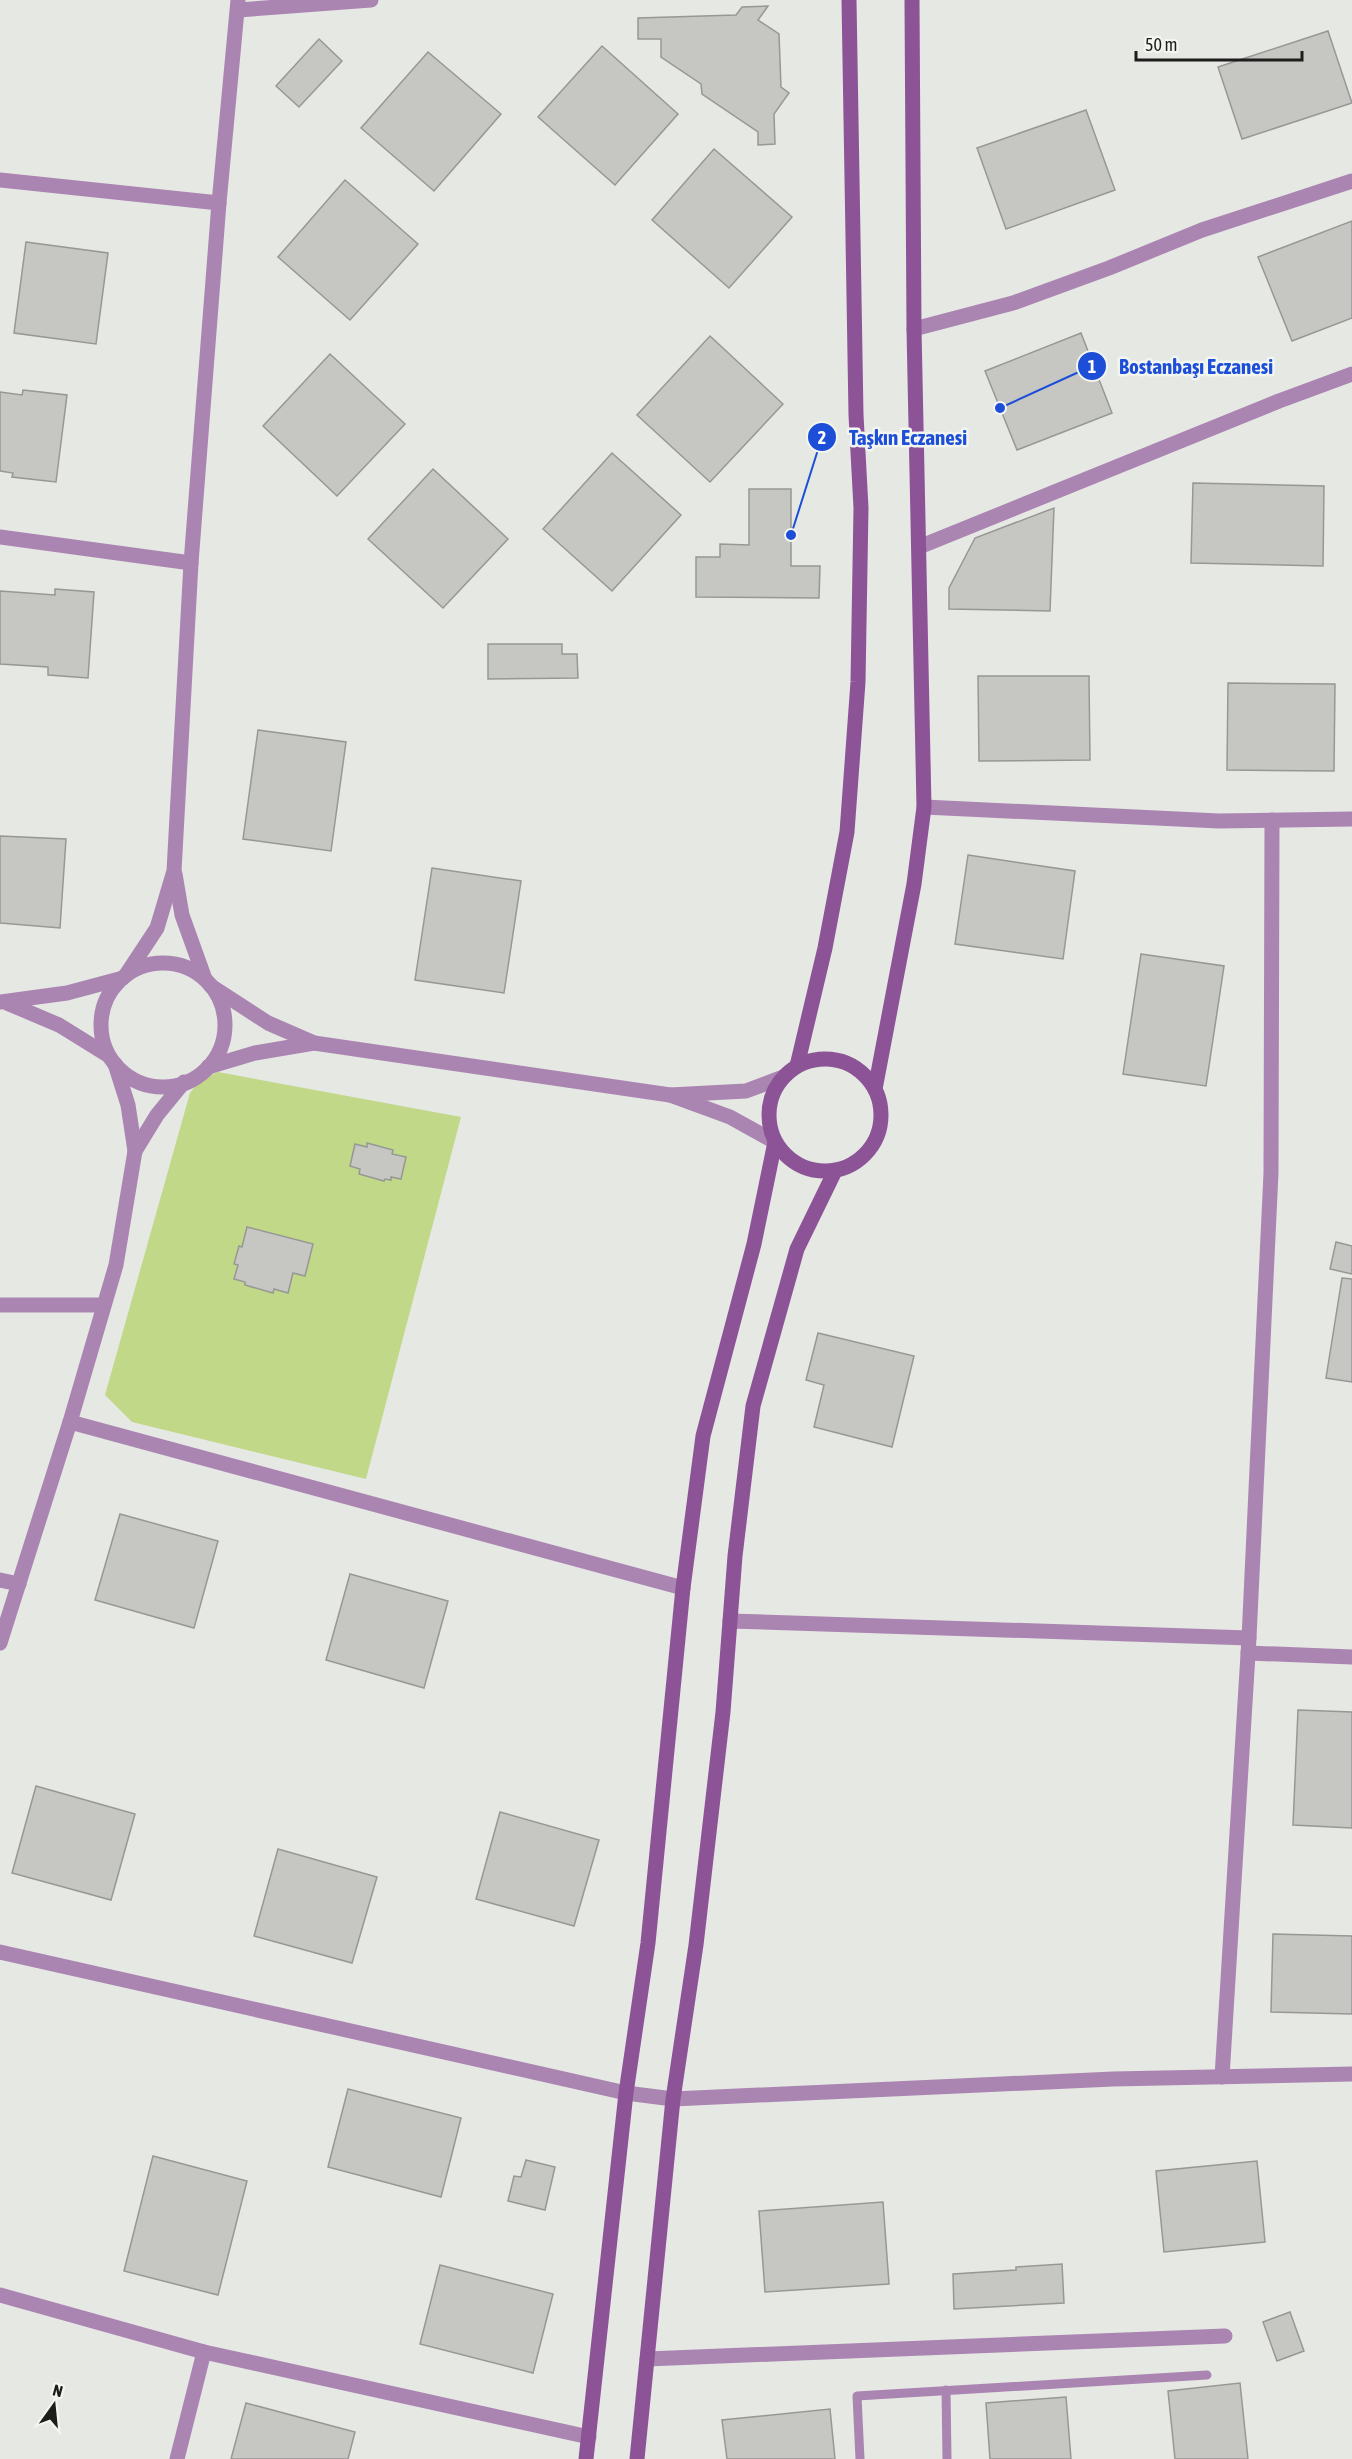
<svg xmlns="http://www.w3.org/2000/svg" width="1352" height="2459" font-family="'Asap Condensed',sans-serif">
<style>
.green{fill:#c0d887}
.building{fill:#c6c7c3;stroke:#979895;stroke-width:1.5}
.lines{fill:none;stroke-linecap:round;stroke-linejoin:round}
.service{stroke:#ab85b2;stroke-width:9}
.minor{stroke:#ab85b2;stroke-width:15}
.secondary{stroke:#8c5497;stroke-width:15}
.leader{fill:none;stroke:#1d4ed8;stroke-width:2}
.callout-dot{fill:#1d4ed8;stroke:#f3f5f1;stroke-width:2}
.mark-label{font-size:18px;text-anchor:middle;font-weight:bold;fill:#fff}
.callout-label{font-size:21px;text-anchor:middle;font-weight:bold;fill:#1d4ed8;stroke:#f3f5f1;stroke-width:5;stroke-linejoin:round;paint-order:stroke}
</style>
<rect width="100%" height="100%" fill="#e6e8e4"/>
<path class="green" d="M218,1072l243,45 -95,362 -234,-57 -27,-27 85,-302 9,-12z"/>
<g class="building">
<path d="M768,6l-10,14 21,14 2,53 8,6 -15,21 1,30 -17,1v-13l-56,-38 -1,-10 -40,-27v-18h-23v-21l98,-3 6,-8z"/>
<path d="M1328,31l24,72 -110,36 -24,-72z"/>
<path d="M319,39l23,22 -43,46 -23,-21z"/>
<path d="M602,46l76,68 -63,71 -77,-68z"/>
<path d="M428,52l73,62 -67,77 -73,-63z"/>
<path d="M1086,110l29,80 -109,39 -29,-81z"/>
<path d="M714,149l78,68 -63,71 -77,-68z"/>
<path d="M345,180l73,64 -68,76 -72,-63z"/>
<path d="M1352,221v97l-60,23 -34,-84z"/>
<path d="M26,242l82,11 -12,91 -82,-11z"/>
<path d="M1081,333l31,80 -95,37 -32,-79z"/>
<path d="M710,336l73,68 -73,78 -73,-67z"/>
<path d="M330,354l75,70 -68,72 -74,-70z"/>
<path d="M23,390l44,5 -11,87 -44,-5 1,-4 -13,-2v-79l22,3z"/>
<path d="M612,453l69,62 -69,76 -69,-62z"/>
<path d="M433,469l75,70 -65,69 -75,-69z"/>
<path d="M1193,483l131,3 -1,80 -132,-3z"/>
<path d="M749,489h42v77h29l-1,32 -123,-1v-40h24v-13l29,1z"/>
<path d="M1054,508l-4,103 -101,-2v-21l26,-50z"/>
<path d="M55,589l39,3 -6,86 -40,-3v-8l-48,-3v-73l55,4z"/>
<path d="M488,644h74v10h15l1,24 -90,1z"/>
<path d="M978,676h111l1,84 -111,1z"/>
<path d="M1228,683l107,1 -1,87 -107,-1z"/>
<path d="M258,730l88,12 -15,109 -88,-12z"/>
<path d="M0,836l66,3 -6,89 -60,-5z"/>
<path d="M968,855l107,16 -12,88 -108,-15z"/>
<path d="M432,868l89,13 -17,112 -89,-13z"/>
<path d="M1141,954l83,12 -18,120 -83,-12z"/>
<path d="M367,1143l26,7 -1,4 14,3 -5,22 -10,-2v3l-6,-1 -1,2 -25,-7 1,-5 -10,-3 5,-22 12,3z"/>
<path d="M247,1227l66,17 -8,32 -12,-3 -5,20 -14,-4 -1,4 -28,-8v-3l-11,-3 4,-14 -4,-1 5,-18 3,1z"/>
<path d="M1336,1242l16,4v28l-22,-5z"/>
<path d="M1342,1278l10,1v103l-26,-4z"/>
<path d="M818,1333l96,23 -22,91 -78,-20 10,-42 -18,-5z"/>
<path d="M120,1514l98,27 -24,87 -99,-28z"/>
<path d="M350,1574l98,27 -24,87 -98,-28z"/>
<path d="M1298,1710l54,2v116l-59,-3z"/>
<path d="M36,1786l99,28 -24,86 -99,-27z"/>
<path d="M500,1812l99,28 -25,86 -98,-27z"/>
<path d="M278,1849l99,28 -25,86 -98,-27z"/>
<path d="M1273,1934l79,2v78l-81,-2z"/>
<path d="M348,2089l113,29 -20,79 -113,-30z"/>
<path d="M153,2156l94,25 -29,114 -94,-24z"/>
<path d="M526,2160l29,7 -10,43 -37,-9 6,-25 7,1z"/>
<path d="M1257,2161l8,81 -101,10 -8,-81z"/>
<path d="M883,2202l6,82 -124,8 -6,-81z"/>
<path d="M1062,2264l2,39 -110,6 -1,-35 63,-4v-3z"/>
<path d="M440,2265l113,29 -20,79 -113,-29z"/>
<path d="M1290,2312l14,39 -27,10 -14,-39z"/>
<path d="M1240,2383l8,76h-73l-7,-68z"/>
<path d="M1066,2397l5,62h-81l-4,-56z"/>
<path d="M246,2403l109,29 -7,27h-117z"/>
<path d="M830,2409l5,50h-108l-5,-39z"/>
</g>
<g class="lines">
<g class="service">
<path d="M946,2390l1,69"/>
<path d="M860,2459l-3,-63 350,-21"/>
</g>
<g class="minor">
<path d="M238,10l133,-10"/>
<path d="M0,180l219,23"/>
<path d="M914,329l99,-26 96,-35 93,-38 150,-49"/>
<path d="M0,537l191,26"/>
<path d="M919,547l360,-146 73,-27"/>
<path d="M924,807l295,14 133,-2"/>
<path d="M175,874l7,41 23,64"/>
<circle cx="163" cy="1025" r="62"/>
<path d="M126,975l31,-47 17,-57 17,-308 28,-360 19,-203"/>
<path d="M211,986l57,37 46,20 356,52"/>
<path d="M0,1002l67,-9 56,-15"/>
<path d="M7,1003l52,22 50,31"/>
<path d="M208,1067l47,-14 59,-10"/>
<path d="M775,1142l-45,-25 -60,-22 76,-4 37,-14"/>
<path d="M135,1151l22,-36 27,-33"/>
<path d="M0,1305h104"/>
<path d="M70,1422l613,166"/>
<path d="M0,1580l19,4"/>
<path d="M730,1621l519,17 22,-465 1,-353"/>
<path d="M0,1643l70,-221 46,-157 19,-114 -7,-46 -13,-41"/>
<path d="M1248,1653l104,4"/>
<path d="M0,1952l626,141 47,6 440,-20 239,-5"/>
<path d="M1222,2077l27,-439"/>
<path d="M0,2295l204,57 385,85"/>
<path d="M647,2359l578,-23"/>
<path d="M177,2459l27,-107"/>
</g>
<g class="secondary">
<circle cx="825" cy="1115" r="56"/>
<path d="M797,1066l28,-118 22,-116 11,-150 3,-174 -5,-93 -7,-415"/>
<path d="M875,1089l39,-205 10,-77 -10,-478 -2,-329"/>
<path d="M586,2459l40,-366 22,-150 35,-355 20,-152 51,-192 21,-102"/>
<path d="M637,2459l36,-360 23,-154 27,-233 12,-156 18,-150 44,-157 38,-78"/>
</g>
</g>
<path class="leader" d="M1000 408L1092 366M791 535L822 437"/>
<g class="callout-dot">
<circle cx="1000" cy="408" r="6"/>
<circle cx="791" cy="535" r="6"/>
<circle cx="1092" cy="366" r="15"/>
<circle cx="822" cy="437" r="15"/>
</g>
<g class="mark-label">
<text x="1092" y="373">1</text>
<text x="822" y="444">2</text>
</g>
<g class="callout-label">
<text x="1196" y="374">Bostanbaşı Eczanesi</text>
<text x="908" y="445">Taşkın Eczanesi</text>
</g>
<g transform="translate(54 2405) rotate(15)" stroke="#f3f5f1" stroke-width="4.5" paint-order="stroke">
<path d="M0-4.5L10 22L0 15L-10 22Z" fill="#1d1d1c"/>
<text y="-9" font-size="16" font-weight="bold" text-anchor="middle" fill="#1d1d1c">N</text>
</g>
<path d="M1136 51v9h166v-9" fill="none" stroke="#1d1d1c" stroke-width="3"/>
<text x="1145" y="51" font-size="18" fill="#1d1d1c" stroke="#f3f5f1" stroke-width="4.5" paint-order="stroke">50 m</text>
</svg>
